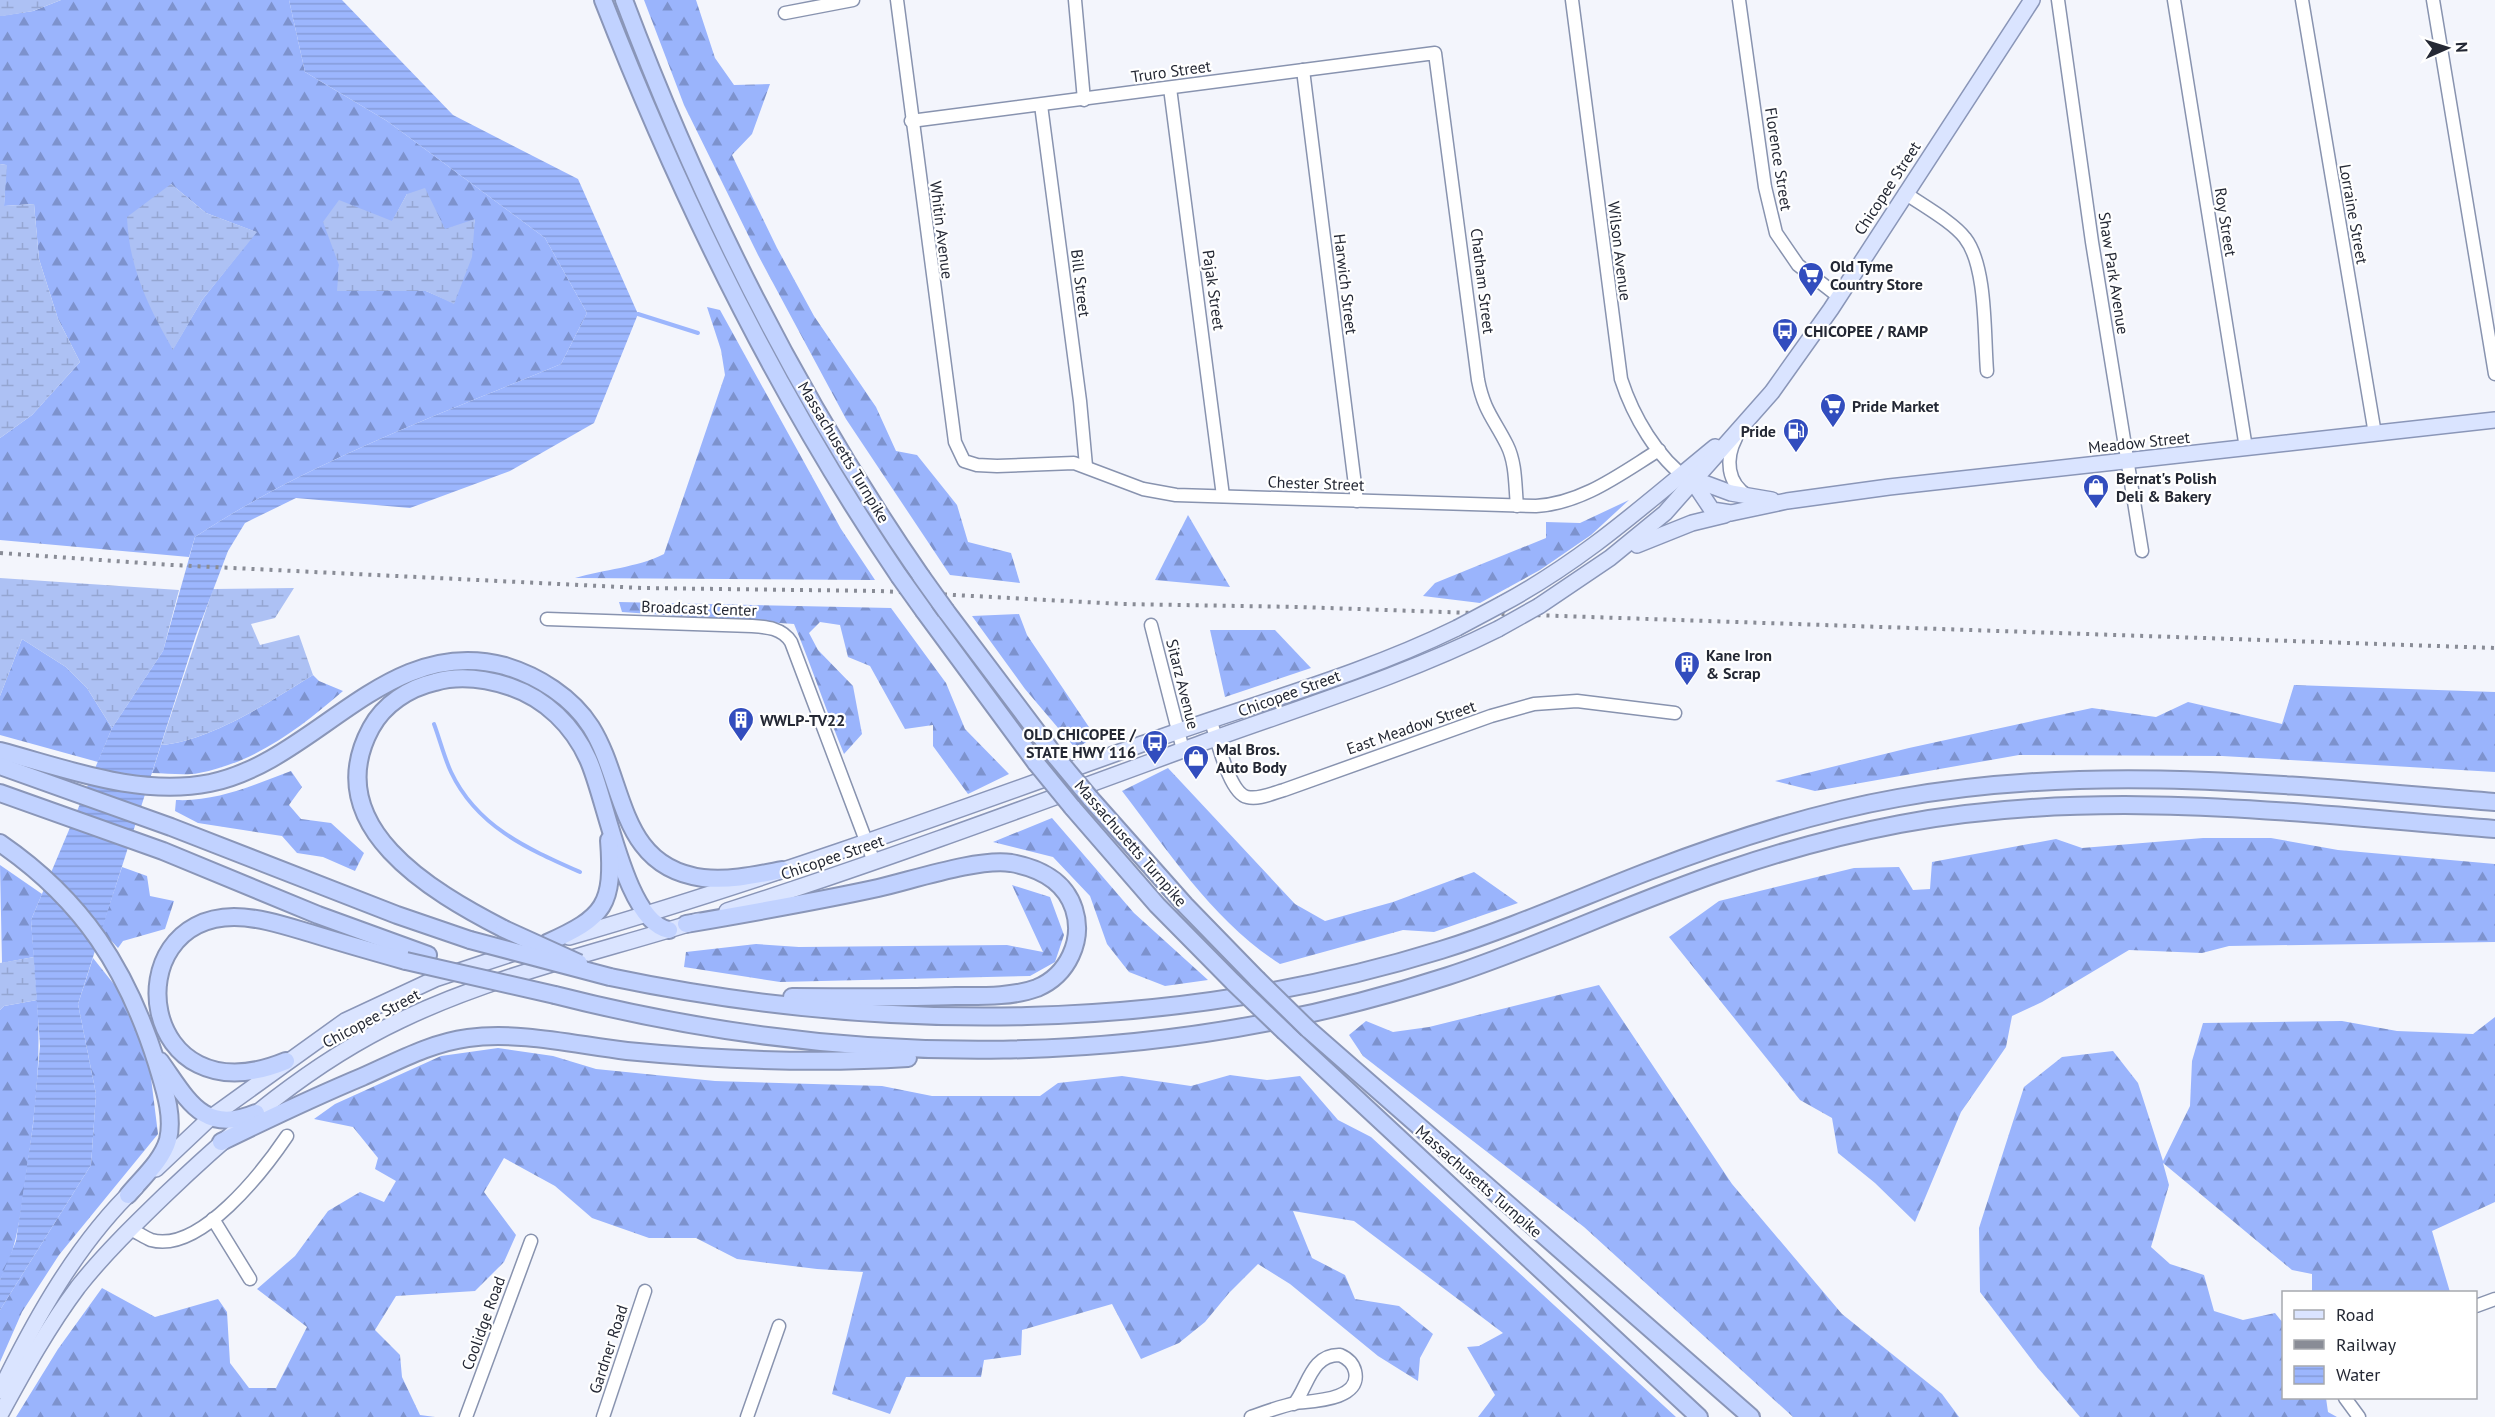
<svg xmlns="http://www.w3.org/2000/svg" width="2495" height="1417" font-family="'PT Sans',sans-serif">
<style>
.forest{fill:url(#forest-firs);fill-rule:evenodd}
.wetland{fill:url(#wetland-marsh)}
.water{fill:url(#water-rules)}
.lines{fill:none;stroke-linecap:round;stroke-linejoin:round}
.stream{stroke:#9cb6fd;stroke-width:4}
.minor-casing{stroke:#8893af;stroke-width:15}
.major-casing{stroke:#8a96b8;stroke-width:18}
.highway-casing{stroke:#8a96b8;stroke-width:20}
.minor{stroke:#fff;stroke-width:12}
.major{stroke:#dae4ff;stroke-width:15}
.highway{stroke:#c1d2ff;stroke-width:16}
.rail{stroke:#898c96;stroke-width:4;stroke-dasharray:3 6;stroke-linecap:butt}
.major-bridge-casing{stroke:#8a96b8;stroke-width:18;stroke-linecap:butt}
.highway-bridge-casing{stroke:#8a96b8;stroke-width:20;stroke-linecap:butt}
.major-bridge{stroke:#dae4ff;stroke-width:15}
.highway-bridge{stroke:#c1d2ff;stroke-width:16}
.labels{text-anchor:middle;stroke-width:4.5;stroke-linejoin:round;paint-order:stroke}
.street-label{font-size:16px;fill:#242834;stroke:#fff}
.poi-label{font-size:16px;font-weight:bold;fill:#242834;stroke:#fff;text-anchor:start}
</style>
<defs>
<pattern id="forest-firs" width="22" height="20" patternUnits="userSpaceOnUse" patternTransform="scale(1.5)"><rect width="22" height="20" fill="#9ab4fc"/><path d="M5 1l3.5 6h-7zM16 11l3.5 6h-7z" fill="#7d92cd"/></pattern>
<pattern id="wetland-marsh" width="20" height="14" patternUnits="userSpaceOnUse" patternTransform="scale(1.5)"><rect width="20" height="14" fill="#adc1f4"/><path d="M1 5h8M5 5V1M11 12h8M15 12V8" fill="none" stroke="#95a6d2"/></pattern>
<pattern id="water-rules" width="6" height="5" patternUnits="userSpaceOnUse" patternTransform="scale(1.5)"><rect width="6" height="5" fill="#9cb6fd"/><path d="M0 2.5h6" fill="none" stroke="#869cd9"/></pattern>
</defs>
<rect width="100%" height="100%" fill="#f3f5fc"/>
<g class="forest">
<path d="M61,0h228l16,72 82,49 158,117 42,75 -26,51c-125,52 -253,98 -366,173l-6,20 -189,-17v-102l32,-23 48,-53 -22,-43 -19,-60 -5,-55 -30,2 2,-41 -6,-1v-148l33,-5zM171,184l35,29 50,19 -54,68 -29,49zM407,194l38,36 30,-10 -21,83 -28,-12h-88l1,-26 53,-43z"/>
<path d="M644,0h52l19,58 19,27 36,-1 -18,50 -20,21 45,93 37,68 62,91 20,44 21,4 40,50 11,37 43,11 9,30 -70,-8 -104,-156 -88,-164 -74,-150z"/>
<path d="M707,307l13,3 121,219 34,51 -300,-2c30,-9 61,-10 89,-24l61,-179 -4,-25z"/>
<path d="M1629,500l-38,35 -51,35 -60,33 -57,-7 12,-13 111,-45v-16l34,1z"/>
<path d="M1188,515l42,72 -75,-7z"/>
<path d="M619,602l272,6 55,75 19,46 44,45 -41,20 -35,-48v-21l-28,4 -35,-63 -22,-9 -8,-32 -20,-3 -11,11 9,17 35,36 9,48 -18,20c-18,-43 -32,-87 -50,-130l-172,-12z"/>
<path d="M1019,614l8,21 68,101 -19,13 -51,-60 -53,-73z"/>
<path d="M1210,630h65l36,38 -86,29z"/>
<path d="M22,639l44,28 21,21 25,40 -14,34 -98,-27v-39z"/>
<path d="M313,675l6,6 24,10c-43,37 -87,71 -144,82 -15,3 -32,0 -47,0l9,-28c49,-4 110,-44 152,-70z"/>
<path d="M2294,685l201,7v80l-273,-16 -203,-1 -204,36 -40,-10 134,-33 183,-40 64,9 32,-15 94,22z"/>
<path d="M1168,768l127,136 30,17 68,-19 81,-30 44,31 -84,29 -31,-2 -123,34c-66,-42 -111,-112 -158,-173z"/>
<path d="M291,771l11,16 -13,18 12,14 30,4 33,30 -9,18 -32,-14 -26,-4 -15,-17 -84,-13 -23,-12 1,-11c40,2 78,-15 115,-29z"/>
<path d="M1052,818l82,95 74,67 -43,6 -36,-14 -22,-28 -17,-48 -37,-39 -60,-15z"/>
<path d="M2203,838h68l67,12 157,14v78l-266,4 -27,7 -73,-3 -87,52 -30,14 -6,31 -45,65 -46,110 -40,-39 -37,-30 -6,-35 -32,-18 -131,-163 50,-36 135,-33 45,-1 14,23 17,-1 2,-27 124,-23 26,9z"/>
<path d="M0,865l42,29 -11,26 3,37 -32,6z"/>
<path d="M122,867l25,9 3,20 24,5 -9,28 -42,12 -5,7 -17,-18z"/>
<path d="M1012,885l38,12 14,38 -9,27 -25,14 -250,6 -96,-15 2,-15 70,-8 43,3 208,-2 36,7z"/>
<path d="M93,958l28,35 28,69 9,72 -99,121 -37,57 -22,50v-52l91,-145 5,-71 -18,-90z"/>
<path d="M1599,985l133,199 110,130 100,80 17,23h-166l-209,-190 -221,-171 -14,-21 17,-14 27,11 36,-5z"/>
<path d="M37,1000c5,63 -3,121 -12,183 -5,33 -8,67 -25,97v-270l4,-4z"/>
<path d="M2495,1017v185l-63,29 18,61h-138v-18l-20,-4 -129,-107 6,22 -18,62 19,17 34,11 10,36 29,9 32,-7 8,10 1,75h42l2,14 9,5h-257l-42,-49 -58,-76 -1,-64 45,-141 38,-30 51,-6 25,32 25,78 27,-55 2,-45 11,-38 139,-2 55,10 76,3z"/>
<path d="M498,1048l55,8 43,13 119,12 167,5 50,10h108l18,-13 64,-7 69,10 39,-11 37,5 33,-4 38,44 33,17 305,280h-198l17,-22 -28,-48 12,-1 24,-13 -149,-112 -61,-10 19,47 33,17 10,24 44,7 34,28 -13,24 -2,23 -40,-25 -88,-72 -32,-20 -29,29 -24,29 -26,21 -38,16 -29,-55 -90,26 -1,25 -37,5 -3,17h-75l-16,37 -58,-20 31,-122 -46,-3 -80,-10 -41,-21h-47l-57,-20 -37,-32 -51,-28 -20,34 32,43 -12,27 -29,29 -79,5 -21,34 25,25 2,22 18,38 15,2h-419l42,-68 44,-61 53,29 63,-18 9,13 3,51 19,25h27l31,-61 -50,-38 38,-33 33,-45 32,-19 24,10 12,-21 -21,-12 3,-11 -25,-31 -39,-8 21,-15 106,-48z"/>
</g>
<g class="wetland">
<path d="M0,0h61l-28,11 -30,5h-3z"/>
<path d="M0,164l7,1 -3,41 30,-2 5,55 19,60 22,43 -48,53 -32,23z"/>
<path d="M171,184l35,29 51,19 -55,68 -29,50c-25,-44 -44,-82 -46,-133z"/>
<path d="M425,188l20,41 30,-10 -3,38 -18,47 -28,-13h-89l2,-26 -16,-43 16,-22 53,21 15,-27z"/>
<path d="M0,578l179,12 -16,61 -51,77 -25,-40 -21,-21 -44,-28 -22,57z"/>
<path d="M294,588l-19,30 -24,6 9,21 39,-10 14,40c-42,26 -103,66 -152,70l52,-156z"/>
<path d="M34,957l3,43 -33,6 -4,4v-47z"/>
</g>
<path class="water" d="M289,0h53l111,115 125,64 60,135 -44,109 -84,48 -100,37 -114,-10 -51,25 -17,28 -32,84 -118,369 18,90 -5,71 -91,145v-30l16,-39 17,-116 7,-79 -9,-126 81,-192 51,-77 32,-114c113,-75 241,-121 366,-173l26,-51 -42,-75 -158,-117 -82,-49z"/>
<g class="lines">
<g class="stream">
<path d="M638,314l60,19"/>
<path d="M434,724c6,16 10,33 17,48 26,55 77,77 129,100"/>
</g>
<defs>
<g id="minor">
<path d="M897,0l58,442 9,19 13,4 20,1 77,-3 69,26 33,6 360,11c47,-3 84,-32 123,-56"/>
<path d="M1075,0l9,100"/>
<path d="M1572,0l49,379c12,37 36,79 68,101"/>
<path d="M1739,0l26,187 11,46 22,32 40,31"/>
<path d="M2058,0l34,242 50,309"/>
<path d="M2174,0l72,448"/>
<path d="M2302,0l73,434"/>
<path d="M2433,0l62,374"/>
<path d="M785,13l68,-13"/>
<path d="M1303,70l54,431"/>
<path d="M1170,88l53,408"/>
<path d="M1041,105l39,296 6,65"/>
<path d="M911,121l524,-68 43,327c6,31 16,39 29,65 9,18 8,40 10,61"/>
<path d="M1905,193c17,12 48,29 60,45 22,28 19,97 22,133"/>
<path d="M1736,438c-11,21 -9,45 12,58"/>
<path d="M547,619l205,7c15,1 30,2 39,16l83,220"/>
<path d="M1151,625l32,125"/>
<path d="M1211,722c6,16 18,71 36,75 12,3 26,-4 37,-7l207,-74 43,-12 43,-3 98,12"/>
<path d="M213,1219l37,60"/>
<path d="M130,1229c7,3 14,8 21,11 49,14 113,-70 136,-104"/>
<path d="M2476,1306l19,-7"/>
<path d="M2345,1398l14,19"/>
<path d="M466,1417l65,-176"/>
<path d="M603,1417l42,-126"/>
<path d="M747,1417l32,-91"/>
<path d="M1251,1417c14,-5 30,-11 45,-14 17,-2 66,-3 59,-32 -2,-8 -8,-13 -15,-16 -29,-1 -32,32 -46,49"/>
</g>
<g id="major">
<path d="M1694,483l18,27 19,3 56,-12 102,-14 606,-67"/>
<path d="M1694,483h10l27,10 41,7"/>
<path d="M1637,545l55,-22 33,-8"/>
<path d="M1502,604c82,-44 142,-99 213,-157"/>
<path d="M1539,606l71,-48 55,-45 107,-121 59,-83 201,-309"/>
<path d="M727,911c159,-51 317,-110 475,-168 99,-36 202,-67 296,-114"/>
<path d="M569,937c198,-57 392,-128 587,-198 100,-36 205,-64 301,-111"/>
<path d="M156,1169l54,-51 135,-97 90,-42 85,-28"/>
<path d="M0,1391c35,-72 78,-149 136,-204"/>
<path d="M0,1415c24,-44 48,-88 78,-128 26,-33 57,-63 87,-92 71,-68 147,-133 236,-175 94,-45 198,-68 297,-99"/>
</g>
<g id="highway">
<path d="M603,0c79,202 174,396 296,576"/>
<path d="M624,0c76,202 174,398 297,576"/>
<path d="M924,611l112,152"/>
<path d="M946,611l110,146"/>
<path d="M0,751c68,18 139,46 210,32 107,-22 176,-149 295,-117 33,10 67,31 86,61 35,56 27,140 112,151 27,3 53,-3 79,-8"/>
<path d="M0,766l171,61 226,88 73,25"/>
<path d="M0,793l163,58 155,64 110,40"/>
<path d="M1090,798l95,107 72,74"/>
<path d="M1072,807l85,98 77,78"/>
<path d="M0,843c83,57 127,126 157,221 7,24 17,51 11,76 -6,21 -27,39 -40,55"/>
<path d="M686,924c64,-11 128,-22 192,-36 35,-8 100,-30 133,-25 28,5 54,18 63,46 10,31 -6,66 -37,79 -24,9 -56,8 -81,8 -55,2 -109,1 -164,1"/>
<path d="M504,929c-72,-37 -186,-103 -133,-201 13,-24 38,-40 64,-46 25,-7 52,-3 76,5 35,12 62,39 77,72 18,38 37,163 81,171"/>
<path d="M547,943c58,-26 67,-38 62,-103"/>
<path d="M610,977c273,57 562,56 831,-27 71,-22 138,-52 208,-79 81,-31 164,-58 249,-73 199,-36 397,-12 597,4"/>
<path d="M555,995c298,76 600,76 893,-19 95,-31 185,-75 279,-106 56,-19 115,-35 173,-46 198,-37 396,-11 595,5"/>
<path d="M1308,1029l443,388"/>
<path d="M1285,1032l414,385"/>
<path d="M160,1061c28,39 43,74 96,52"/>
<path d="M286,1061c-148,61 -172,-143 -52,-144 25,0 52,9 76,16 32,10 64,19 96,28"/>
<path d="M221,1142c47,-23 93,-45 141,-65 34,-15 68,-34 106,-39 51,-7 108,7 159,13 93,9 187,13 281,7"/>
</g>
</defs>
<use href="#minor" class="minor-casing"/>
<use href="#major" class="major-casing"/>
<use href="#highway" class="highway-casing"/>
<use href="#minor" class="minor"/>
<use href="#major" class="major"/>
<use href="#highway" class="highway"/>
<path class="rail" d="M0,553l172,12 469,23 239,3 242,13 177,3 1196,41"/>
<defs>
<g id="major-bridge">
<path d="M1457,628l45,-24"/>
<path d="M1498,629l41,-23"/>
</g>
<g id="highway-bridge">
<path d="M899,576l25,35"/>
<path d="M921,576l25,35"/>
<path d="M1056,757l34,41"/>
<path d="M1036,763l36,44"/>
<path d="M504,929l75,34"/>
<path d="M470,940l140,37"/>
<path d="M406,961l149,34"/>
<path d="M1257,979l51,50"/>
<path d="M1234,983l51,49"/>
</g>
</defs>
<use href="#major-bridge" class="major-bridge-casing"/>
<use href="#highway-bridge" class="highway-bridge-casing"/>
<use href="#major-bridge" class="major-bridge"/>
<use href="#highway-bridge" class="highway-bridge"/>
</g>
<defs>
<symbol id="supermarket-pin" viewBox="-11 -11 22 30"><path d="M0 17L-7.5 6A9.5 9.5 0 1 1 7.5 6Z" fill="#324dbe" stroke="#fff"/><path d="M-6-5.5h2.5l.6 2H6L4.5 2H-2.5L-4.4-4H-6ZM-1.5 3.2a1.3 1.3 0 1 0 .1 0ZM3 3.2a1.3 1.3 0 1 0 .1 0Z" fill="#fff"/></symbol>
<symbol id="bus-pin" viewBox="-11 -11 22 30"><path d="M0 17L-7.5 6A9.5 9.5 0 1 1 7.5 6Z" fill="#324dbe" stroke="#fff"/><path d="M-5-6H5V4H4V6H2V4H-2V6H-4V4H-5ZM-3.5-4V0h7V-4ZM-3.5 1.2v1.5H-2V1.2ZM2 1.2v1.5H3.5V1.2Z" fill="#fff"/></symbol>
<symbol id="fuel-pin" viewBox="-11 -11 22 30"><path d="M0 17L-7.5 6A9.5 9.5 0 1 1 7.5 6Z" fill="#324dbe" stroke="#fff"/><path d="M-5.5-6h7V0h2V4h1.3V-2.5L3-4.5l.8-.8L6-3V5H2.5V1h-1V6h-7ZM-4.2-4.7v3.2H.2V-4.7Z" fill="#fff"/></symbol>
<symbol id="shop-pin" viewBox="-11 -11 22 30"><path d="M0 17L-7.5 6A9.5 9.5 0 1 1 7.5 6Z" fill="#324dbe" stroke="#fff"/><path d="M-5-2.5h2.3a2.7 3.5 0 0 1 5.4 0H5L5.5 6h-11ZM-1.5-2.5h3a1.5 2.3 0 0 0-3 0Z" fill="#fff"/></symbol>
<symbol id="building-pin" viewBox="-11 -11 22 30"><path d="M0 17L-7.5 6A9.5 9.5 0 1 1 7.5 6Z" fill="#324dbe" stroke="#fff"/><path d="M-4-6H4V6H1V3H-1V6H-4ZM-2.5-4.3h1.7v1.8h-1.7ZM.8-4.3h1.7v1.8H.8ZM-2.5-1h1.7V.8h-1.7ZM.8-1h1.7V.8H.8Z" fill="#fff"/></symbol>
</defs>
<g fill-rule="evenodd">
<use href="#supermarket-pin" x="1796" y="260" width="30" height="40"/>
<use href="#bus-pin" x="1770" y="316" width="30" height="40"/>
<use href="#supermarket-pin" x="1818" y="391" width="30" height="40"/>
<use href="#fuel-pin" x="1781" y="416" width="30" height="40"/>
<use href="#shop-pin" x="2081" y="472" width="30" height="40"/>
<use href="#building-pin" x="1672" y="649" width="30" height="40"/>
<use href="#building-pin" x="726" y="705" width="30" height="40"/>
<use href="#bus-pin" x="1140" y="728" width="30" height="40"/>
<use href="#shop-pin" x="1181" y="743" width="30" height="40"/>
</g>
<g class="labels">
<g class="street-label">
<text transform="translate(1171 71) rotate(-8)" y="6">Truro Street</text>
<text transform="translate(1779 159) rotate(81)" y="6">Florence Street</text>
<text transform="translate(1887 188) rotate(-57)" y="6">Chicopee Street</text>
<text transform="translate(2354 214) rotate(80)" y="6">Lorraine Street</text>
<text transform="translate(2226 222) rotate(81)" y="6">Roy Street</text>
<text transform="translate(942 230) rotate(83)" y="6">Whitin Avenue</text>
<text transform="translate(1620 251) rotate(83)" y="6">Wilson Avenue</text>
<text transform="translate(2114 273) rotate(81)" y="6">Shaw Park Avenue</text>
<text transform="translate(1483 281) rotate(83)" y="6">Chatham Street</text>
<text transform="translate(1081 283) rotate(83)" y="6">Bill Street</text>
<text transform="translate(1346 284) rotate(83)" y="6">Harwich Street</text>
<text transform="translate(1214 290) rotate(82)" y="6">Pajak Street</text>
<text transform="translate(2139 442) rotate(-6)" y="6">Meadow Street</text>
<text transform="translate(844 452) rotate(59)" y="6">Massachusetts Turnpike</text>
<text transform="translate(1316 483) rotate(2)" y="6">Chester Street</text>
<text transform="translate(699 608) rotate(2)" y="6">Broadcast Center</text>
<text transform="translate(1183 684) rotate(76)" y="6">Sitarz Avenue</text>
<text transform="translate(1289 693) rotate(-20)" y="6">Chicopee Street</text>
<text transform="translate(1411 727) rotate(-19)" y="6">East Meadow Street</text>
<text transform="translate(1131 843) rotate(49)" y="6">Massachusetts Turnpike</text>
<text transform="translate(832 857) rotate(-19)" y="6">Chicopee Street</text>
<text transform="translate(371 1018) rotate(-28)" y="6">Chicopee Street</text>
<text transform="translate(1479 1181) rotate(41)" y="6">Massachusetts Turnpike</text>
<text transform="translate(483 1323) rotate(-70)" y="6">Coolidge Road</text>
<text transform="translate(608 1349) rotate(-72)" y="6">Gardner Road</text>
</g>
<g class="poi-label">
<text x="1830" y="272">Old Tyme<tspan x="1830" dy="18">Country Store</tspan></text>
<text x="1804" y="337">CHICOPEE / RAMP</text>
<text x="1852" y="412">Pride Market</text>
<text x="1776" y="437" text-anchor="end">Pride</text>
<text x="2116" y="484">Bernat's Polish<tspan x="2116" dy="18">Deli &amp; Bakery</tspan></text>
<text x="1706" y="661">Kane Iron<tspan x="1706" dy="18">&amp; Scrap</tspan></text>
<text x="760" y="726">WWLP-TV22</text>
<text x="1136" y="740" text-anchor="end">OLD CHICOPEE /<tspan x="1136" dy="18">STATE HWY 116</tspan></text>
<text x="1216" y="755">Mal Bros.<tspan x="1216" dy="18">Auto Body</tspan></text>
</g>
</g>
<rect x="2282" y="1291" width="195" height="108" fill="#ffffff" stroke="#a7a9ae" stroke-width="1.5"/>
<rect x="2294" y="1310" width="30" height="9" fill="#dae4ff" stroke="#a7a9ae" stroke-width="1.5"/>
<text x="2336" y="1321" font-size="18" fill="#242834">Road</text>
<rect x="2294" y="1340" width="30" height="9" fill="#898c96" stroke="#a7a9ae" stroke-width="1.5"/>
<text x="2336" y="1351" font-size="18" fill="#242834">Railway</text>
<rect x="2294" y="1366" width="30" height="18" fill="url(#water-rules)" stroke="#a7a9ae" stroke-width="1.5"/>
<text x="2336" y="1381" font-size="18" fill="#242834">Water</text>
<g transform="translate(2447 48) rotate(87)" stroke="#ffffff" stroke-width="4.5" paint-order="stroke">
<path d="M0-4.5L10 22L0 15L-10 22Z" fill="#242834"/>
<text y="-9" font-size="16" font-weight="bold" text-anchor="middle" fill="#242834">N</text>
</g>
</svg>
